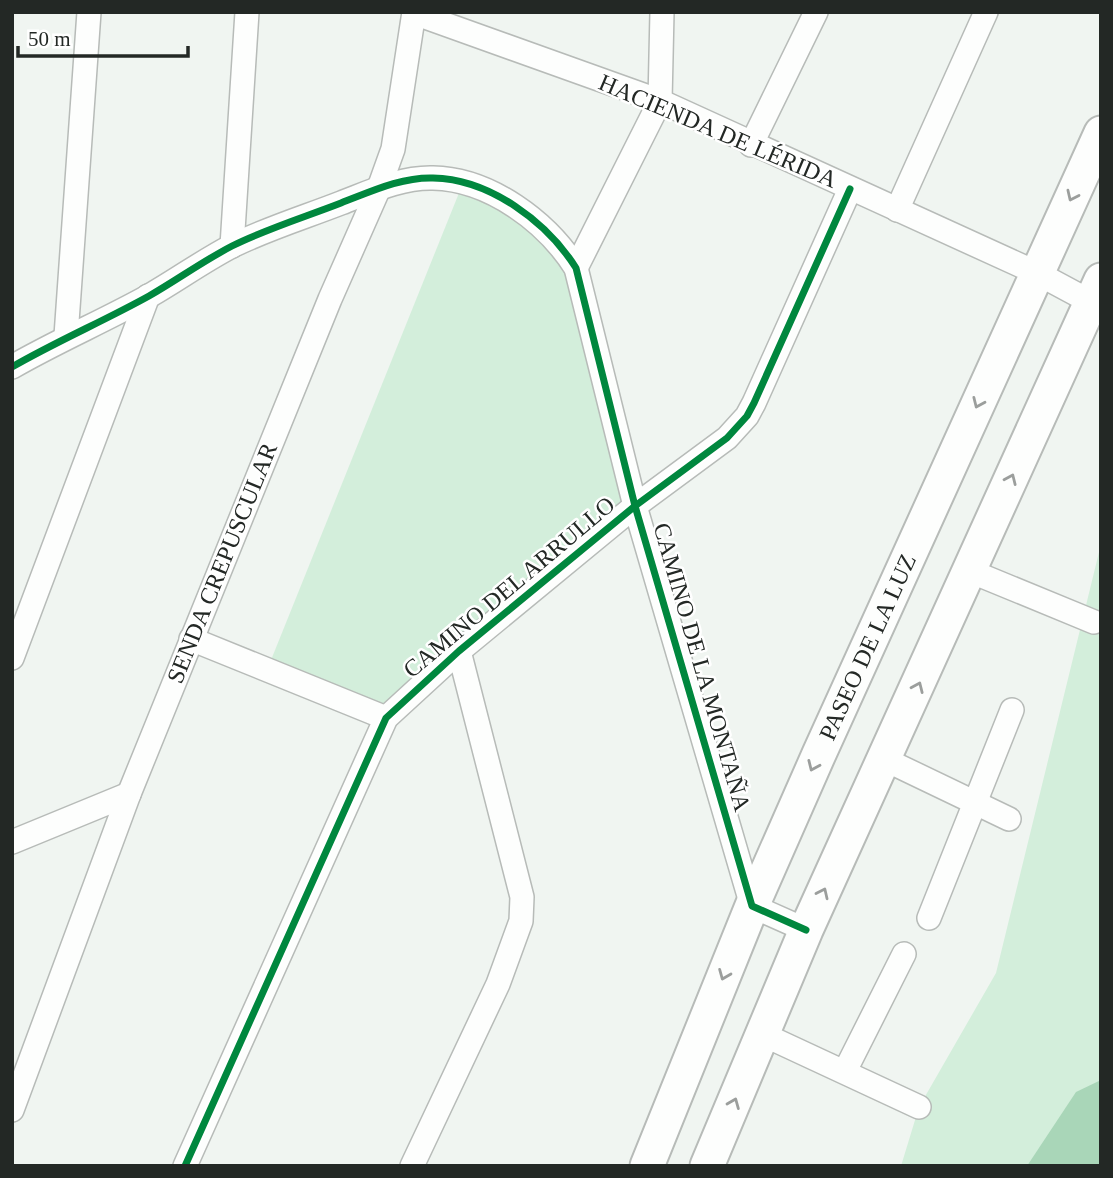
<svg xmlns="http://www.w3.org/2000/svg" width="1113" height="1178" font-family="Georgia,serif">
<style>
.green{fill:#d3eedb}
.water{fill:#a9d6b8}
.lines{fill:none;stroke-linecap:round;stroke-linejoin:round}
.street-casing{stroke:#b7bbb8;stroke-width:26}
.secondary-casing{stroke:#b7bbb8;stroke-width:37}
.street{stroke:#fdfefd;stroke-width:23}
.secondary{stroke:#fdfefd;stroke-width:33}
.cycleway-casing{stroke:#fff;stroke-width:11}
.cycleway{stroke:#00873e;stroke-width:7}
.oneway{stroke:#9b9e9c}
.labels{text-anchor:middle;stroke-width:5;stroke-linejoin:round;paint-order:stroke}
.street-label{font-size:24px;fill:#232825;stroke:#fff}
</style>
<rect width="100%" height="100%" fill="#f0f5f1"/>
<g class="green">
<path d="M463,183l101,66 71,257 -249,212 -117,-53z"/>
<path d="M1101,544v622h-200l18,-59 77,-134z"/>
</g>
<path class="water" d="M1101,1080v86h-74l49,-74z"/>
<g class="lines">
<defs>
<g id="street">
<path d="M414,13l246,88 377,172 54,29"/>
<path d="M751,145l65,-133"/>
<path d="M897,210l89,-198"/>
<path d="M232,246l15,-234"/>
<path d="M576,268l84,-167 2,-89"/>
<path d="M66,336l23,-324"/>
<path d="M12,367c45,-26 92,-46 137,-71 28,-16 54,-35 83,-50 34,-17 73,-29 109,-43 29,-11 60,-26 92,-25 57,1 114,44 143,90l59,238 117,400 54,24"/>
<path d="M970,571l124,51"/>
<path d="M191,639l195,79"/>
<path d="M12,658l136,-362"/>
<path d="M886,760l123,59"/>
<path d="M12,842l117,-48"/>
<path d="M929,918l83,-208"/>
<path d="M762,1034l157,73"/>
<path d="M845,1071l59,-117"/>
<path d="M12,1110l117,-316 201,-495 49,-111 14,-39 21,-137"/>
<path d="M185,1166l201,-448 73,-67 176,-145 92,-68 20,-22 7,-13 96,-214"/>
<path d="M412,1166l86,-182 23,-63 1,-24 -63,-246"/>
</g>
<g id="secondary">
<path id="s1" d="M647,1166l105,-260 67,-152 282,-621"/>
<path d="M707,1166l99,-236 295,-650"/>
</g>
</defs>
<use href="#street" class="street-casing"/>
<use href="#secondary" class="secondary-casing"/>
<use href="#street" class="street"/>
<use href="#secondary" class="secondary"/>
<defs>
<g id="cycleway">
<path d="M12,367c45,-26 92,-46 137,-71 28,-16 54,-35 83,-50 34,-17 73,-29 109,-43 29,-11 60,-26 92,-25 57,1 114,44 143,90l59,238 117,400 54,24"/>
<path d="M185,1166l201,-448 73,-67 176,-145 92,-68 20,-22 7,-13 96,-214"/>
</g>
</defs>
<use href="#cycleway" class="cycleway-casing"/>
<use href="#cycleway" class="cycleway"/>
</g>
<defs><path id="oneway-chevron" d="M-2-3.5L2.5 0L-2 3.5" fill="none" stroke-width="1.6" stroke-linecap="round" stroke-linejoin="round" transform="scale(1.75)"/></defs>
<g class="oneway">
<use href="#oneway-chevron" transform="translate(1072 196) rotate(115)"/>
<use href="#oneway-chevron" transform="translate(978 403) rotate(114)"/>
<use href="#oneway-chevron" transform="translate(1011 479) rotate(-66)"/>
<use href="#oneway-chevron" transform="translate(918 687) rotate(-66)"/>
<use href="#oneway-chevron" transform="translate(813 766) rotate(114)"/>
<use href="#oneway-chevron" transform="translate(823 893) rotate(-65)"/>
<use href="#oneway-chevron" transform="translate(724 975) rotate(112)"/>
<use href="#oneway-chevron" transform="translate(734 1103) rotate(-68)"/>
</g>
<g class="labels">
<g class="street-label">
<text transform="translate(718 131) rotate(23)" y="8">HACIENDA DE LÉRIDA</text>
<text transform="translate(222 563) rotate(-68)" y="8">SENDA CREPUSCULAR</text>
<text transform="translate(509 587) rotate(-40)" y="8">CAMINO DEL ARRULLO</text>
<text dy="8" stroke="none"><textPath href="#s1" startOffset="564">PASEO DE LA LUZ</textPath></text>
<text transform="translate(702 667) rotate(74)" y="8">CAMINO DE LA MONTAÑA</text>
</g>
</g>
<rect width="1113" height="1178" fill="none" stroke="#232825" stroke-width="28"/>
<path d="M18 46v10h170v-10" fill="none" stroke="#232825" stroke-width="3.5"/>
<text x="28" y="46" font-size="21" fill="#232825" stroke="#ffffff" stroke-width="5" paint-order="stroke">50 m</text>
</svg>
